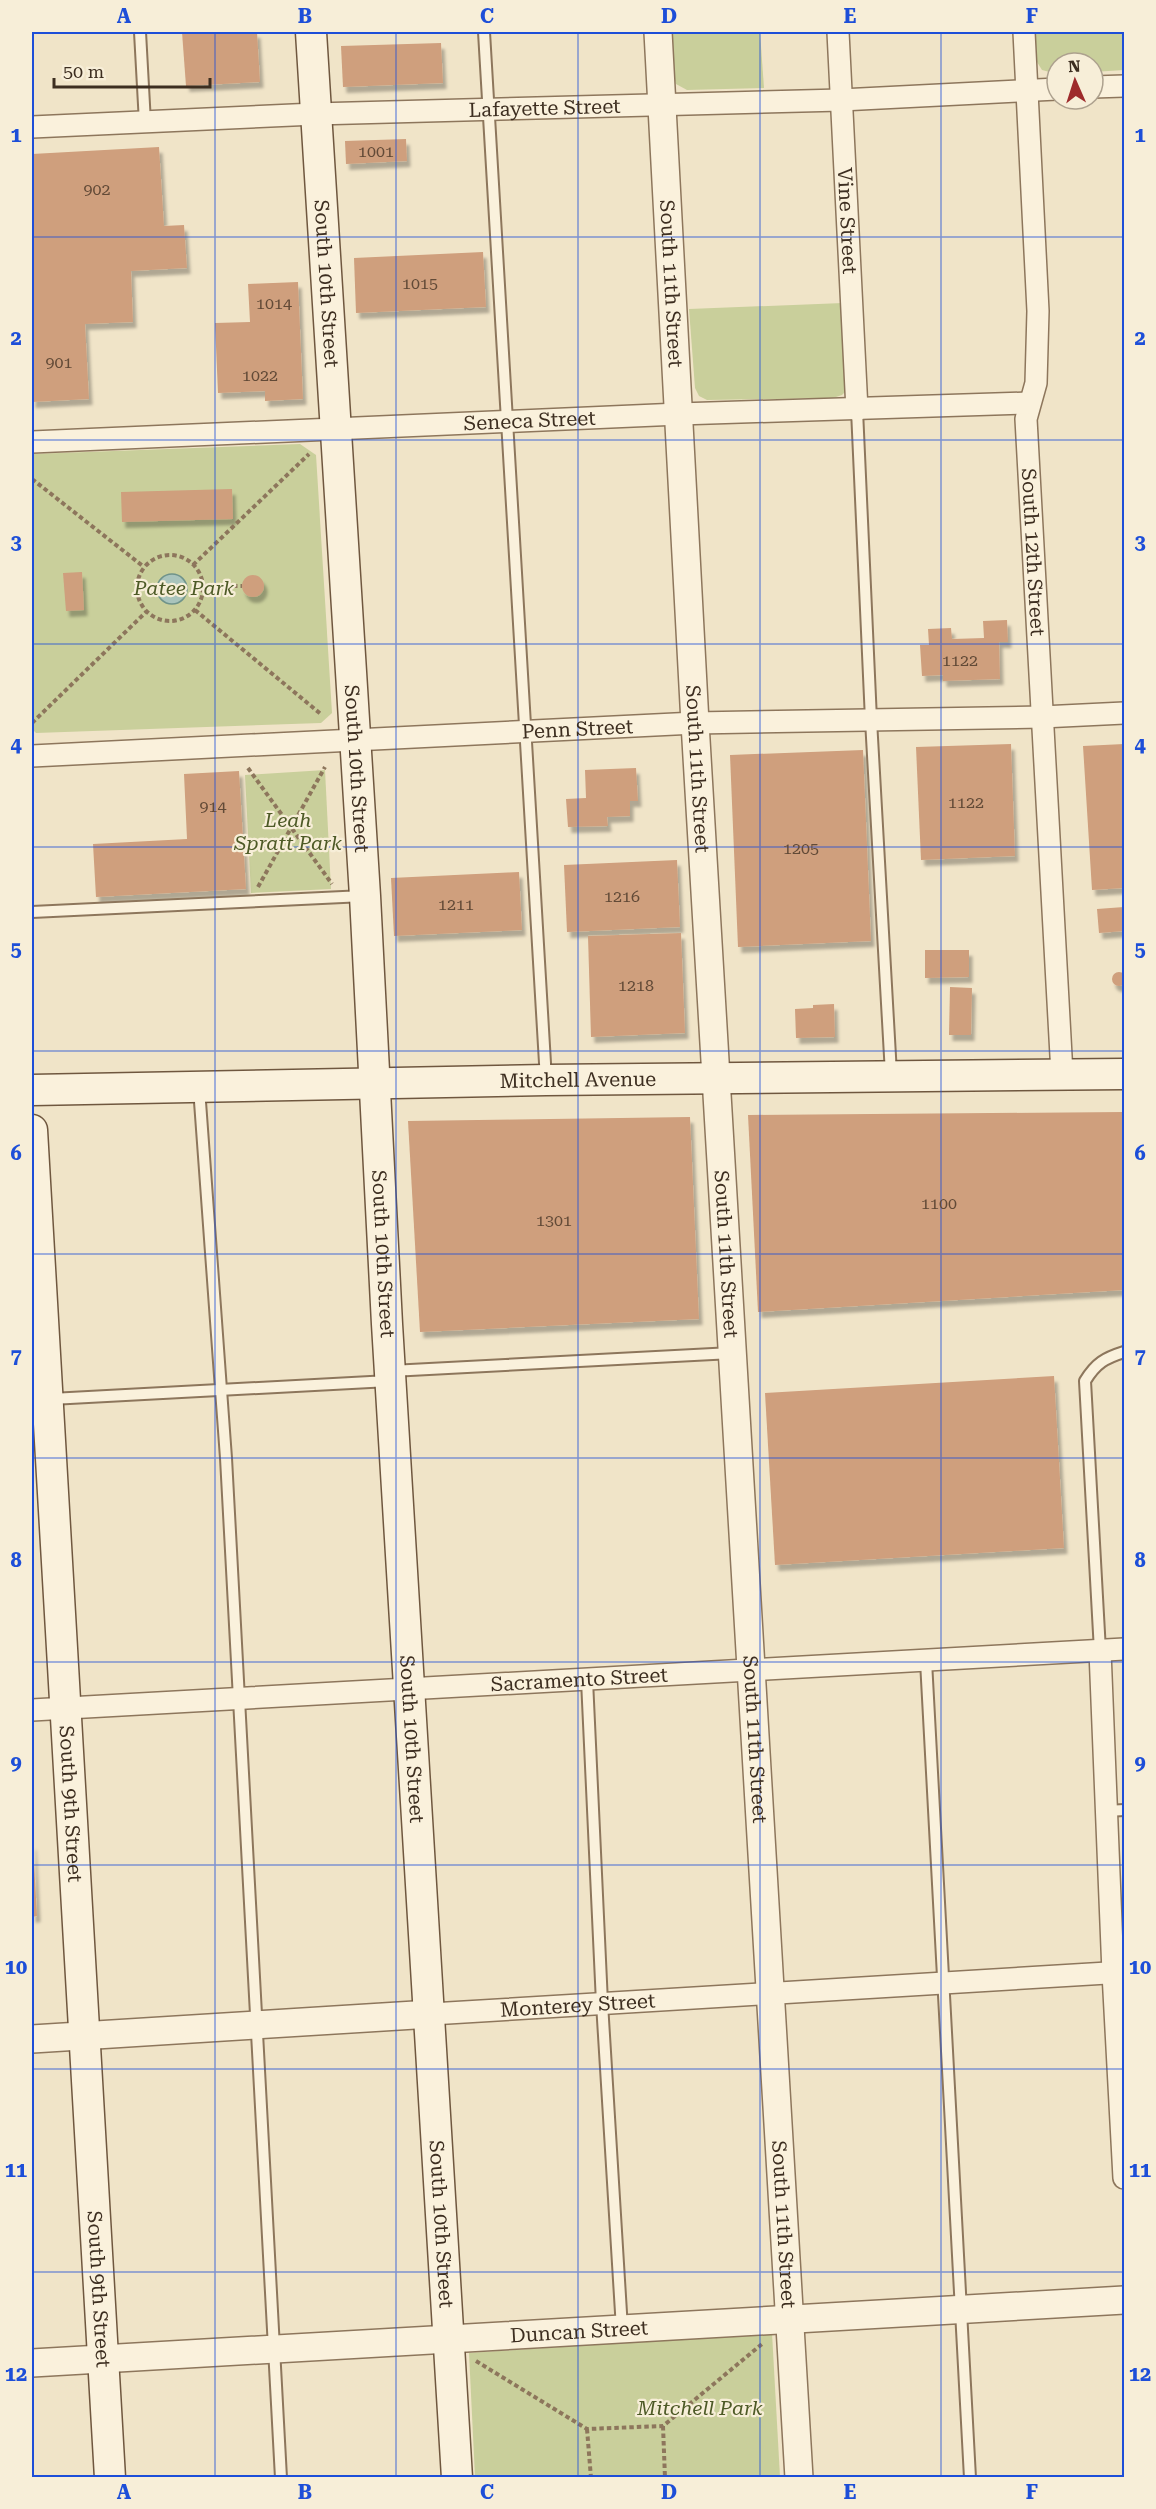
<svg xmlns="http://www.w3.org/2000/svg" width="1156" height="2509" font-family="'Roboto Serif',serif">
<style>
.green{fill:#c9cf9b}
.water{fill:#a9c4bc;stroke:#6f938a;stroke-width:1.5}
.building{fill:#cf9f7d;filter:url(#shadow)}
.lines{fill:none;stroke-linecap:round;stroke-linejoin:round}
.service-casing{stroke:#8d765c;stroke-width:14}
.minor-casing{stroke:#8d765c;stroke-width:24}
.tertiary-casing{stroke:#8d765c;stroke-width:30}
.secondary-casing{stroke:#6f573f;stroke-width:33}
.path{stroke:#8d765c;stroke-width:4;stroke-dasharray:4.5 3;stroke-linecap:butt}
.service{stroke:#faf1dc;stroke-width:10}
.minor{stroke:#faf1dc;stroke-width:21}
.tertiary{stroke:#faf1dc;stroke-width:27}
.secondary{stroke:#faf1dc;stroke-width:30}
.grid{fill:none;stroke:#1d4ed8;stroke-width:1.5;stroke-opacity:0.55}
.labels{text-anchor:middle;stroke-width:4.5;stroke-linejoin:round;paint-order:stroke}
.number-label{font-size:16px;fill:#624a37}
.street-label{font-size:20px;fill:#3d2e20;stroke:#f7eed8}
.park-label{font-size:20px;font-style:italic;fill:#4d5a26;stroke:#f7eed8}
.neatline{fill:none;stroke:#1d4ed8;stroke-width:2}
.grid-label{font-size:20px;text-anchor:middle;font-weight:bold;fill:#1d4ed8}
</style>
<defs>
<filter id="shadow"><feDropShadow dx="3.5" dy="6" stdDeviation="1.5" flood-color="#0004"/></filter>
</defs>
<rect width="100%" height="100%" fill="#f0e4c8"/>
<g class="green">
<path d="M671,32h89l4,56 -77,2 -11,-6 -2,-7z"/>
<path d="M1035,32h89v38l-31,2v-9h-36v11l-15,-4 -5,-8z"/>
<path d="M843,303l4,87 -5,5 -9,3 -126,2 -8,-4 -4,-8 -6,-79z"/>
<path d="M300,444l16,11 16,258 -11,10 -285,10 -4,-4v-275z"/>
<path d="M325,770l6,119 -80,4 -6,-118z"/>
<path d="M772,2333l8,144h-305l-6,-124z"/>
</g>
<circle class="water" cx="172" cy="589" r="15"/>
<g class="building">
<path d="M182,32h75l3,50 -74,4z"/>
<path d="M441,43l2,40 -100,4 -2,-41z"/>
<path d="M406,139l1,22 -61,3 -1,-23z"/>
<path d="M159,147l5,79 20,-1 3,43 -56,3 2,51 -48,2 4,75 -57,3v-248z"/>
<path d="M483,252l3,55 -130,6 -2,-55z"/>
<path d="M298,282l5,117 -38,2v-10l-47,2 -3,-70 35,-1 -2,-38z"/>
<path d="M232,489l1,30 -111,3 -1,-30z"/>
<path d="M82,572l2,38 -18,1 -3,-38z"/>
<circle cx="253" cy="586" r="11"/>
<path d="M1007,620l1,22h-9l1,37 -57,2v-6l-21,1 -2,-31h9l-1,-16 23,-1 1,11 32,-1 -1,-17z"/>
<path d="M1011,744l4,112 -94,4 -5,-113z"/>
<path d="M1124,744v144l-32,2 -9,-144z"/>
<path d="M863,750l8,191 -133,6 -8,-192z"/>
<path d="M636,768l2,33h-8v15l-23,1 1,9 -40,1 -2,-28 20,-1 -1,-28z"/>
<path d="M239,771l7,118 -150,8 -3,-53 94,-5 -3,-65z"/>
<path d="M677,860l3,67 -113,5 -3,-67z"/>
<path d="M519,872l3,58 -128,6 -3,-58z"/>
<path d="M1124,907v24l-25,2 -2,-24z"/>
<path d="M681,933l4,100 -94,4 -3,-101z"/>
<path d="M925,950h44v27l-44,1z"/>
<circle cx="1119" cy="979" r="7"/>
<path d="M950,987l22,1 -1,47h-22z"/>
<path d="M834,1004l1,33 -39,1 -1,-29 18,-1v-3z"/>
<path d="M1124,1112v178l-366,22 -10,-197z"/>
<path d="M690,1117l9,202 -279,13 -12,-211z"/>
<path d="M1054,1376l10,172 -289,17 -10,-172z"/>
<path d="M32,1844h1l4,72 -5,1z"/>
</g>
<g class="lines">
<defs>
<g id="service">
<path d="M140,32l5,91"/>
<path d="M484,32l62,1048"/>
<path d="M857,410l14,310 20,354"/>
<path d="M32,912l332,-16"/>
<path d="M199,1088l27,370 55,1020"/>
<path d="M391,1371l341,-18"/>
<path d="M51,1399l338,-18"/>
<path d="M1100,1651l-15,-270c11,-18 20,-23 39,-29"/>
<path d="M926,1661l44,817"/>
<path d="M587,1680l15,323 20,326"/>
<path d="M1107,1811l17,-1"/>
</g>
<g id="minor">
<path id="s1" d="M838,32l19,378"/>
<path id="s2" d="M1024,32l14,279 -2,72 -10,36 36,655"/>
<path d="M1093,87l31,-1"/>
<path id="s3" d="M32,127l283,-13 526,-14 216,-11"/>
<path id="s4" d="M32,442l647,-28 350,-11"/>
<path id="s5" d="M32,756l663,-33 347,-6 82,-4"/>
<path d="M1100,1651l13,322 11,205"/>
<path id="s6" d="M32,1710l1092,-61"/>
<path id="s7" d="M431,2014l693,-42"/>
</g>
<g id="tertiary">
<path id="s8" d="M658,32l37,691 104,1755"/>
<path d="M32,2039l399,-25"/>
<path id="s9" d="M32,2363l1092,-63"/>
</g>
<g id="secondary">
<path id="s10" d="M311,32l54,864 22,428 70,1154"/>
<path id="s11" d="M32,1090l514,-10 578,-6"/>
<path id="s12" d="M32,1130l78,1348"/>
</g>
</defs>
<use href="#service" class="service-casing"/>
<use href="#minor" class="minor-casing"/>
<use href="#tertiary" class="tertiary-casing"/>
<use href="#secondary" class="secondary-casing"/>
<g class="path">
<path d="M32,479l112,88"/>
<circle cx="170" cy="588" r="33"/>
<path d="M193,565l116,-111"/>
<path d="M203,586h39"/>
<path d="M195,610l127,105"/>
<path d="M32,723l114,-111"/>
<path d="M248,768l84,116"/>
<path d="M258,887l67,-120"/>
<path d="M476,2361l111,68 76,-3 99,-82"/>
<path d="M663,2426l2,52"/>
<path d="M587,2429l4,49"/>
</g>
<use href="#service" class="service"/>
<use href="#minor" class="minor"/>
<use href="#tertiary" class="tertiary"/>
<use href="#secondary" class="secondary"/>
</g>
<path class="grid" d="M215,32v2446M396,32v2446M578,32v2446M760,32v2446M941,32v2446M32,237h1092M32,440h1092M32,644h1092M32,847h1092M32,1051h1092M32,1254h1092M32,1458h1092M32,1662h1092M32,1865h1092M32,2069h1092M32,2272h1092"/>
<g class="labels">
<g class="number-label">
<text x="376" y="157">1001</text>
<text x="97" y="195">902</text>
<text x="420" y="289">1015</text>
<text x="274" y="309">1014</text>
<text x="59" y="368">901</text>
<text x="260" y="381">1022</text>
<text x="960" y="666">1122</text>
<text x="966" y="808">1122</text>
<text x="213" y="812">914</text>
<text x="801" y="854">1205</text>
<text x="622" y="902">1216</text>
<text x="456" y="910">1211</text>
<text x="636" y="991">1218</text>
<text x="939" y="1209">1100</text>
<text x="554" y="1226">1301</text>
</g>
<g class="street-label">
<text dy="7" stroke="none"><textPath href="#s3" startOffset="513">Lafayette Street</textPath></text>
<text dy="7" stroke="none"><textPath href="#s1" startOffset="189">Vine Street</textPath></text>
<text dy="7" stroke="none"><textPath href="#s10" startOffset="252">South 10th Street</textPath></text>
<text dy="7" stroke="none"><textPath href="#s8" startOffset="252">South 11th Street</textPath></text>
<text dy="7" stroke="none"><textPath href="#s4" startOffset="498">Seneca Street</textPath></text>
<text dy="7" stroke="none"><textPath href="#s2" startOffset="522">South 12th Street</textPath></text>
<text dy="7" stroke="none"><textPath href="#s5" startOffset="546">Penn Street</textPath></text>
<text dy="7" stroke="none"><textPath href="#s10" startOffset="738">South 10th Street</textPath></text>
<text dy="7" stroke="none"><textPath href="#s8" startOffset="738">South 11th Street</textPath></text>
<text dy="7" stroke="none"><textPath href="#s11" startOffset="546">Mitchell Avenue</textPath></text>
<text dy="7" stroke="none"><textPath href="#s10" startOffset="1224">South 10th Street</textPath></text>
<text dy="7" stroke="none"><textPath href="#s8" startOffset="1224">South 11th Street</textPath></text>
<text dy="7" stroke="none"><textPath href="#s6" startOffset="548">Sacramento Street</textPath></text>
<text dy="7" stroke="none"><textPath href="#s10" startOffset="1710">South 10th Street</textPath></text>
<text dy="7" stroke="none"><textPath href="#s8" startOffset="1710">South 11th Street</textPath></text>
<text dy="7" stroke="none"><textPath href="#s12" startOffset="675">South 9th Street</textPath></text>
<text dy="7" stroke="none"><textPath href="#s7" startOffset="147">Monterey Street</textPath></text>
<text dy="7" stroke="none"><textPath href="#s10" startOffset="2196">South 10th Street</textPath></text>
<text dy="7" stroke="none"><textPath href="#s8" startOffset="2196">South 11th Street</textPath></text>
<text dy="7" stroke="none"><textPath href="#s12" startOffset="1161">South 9th Street</textPath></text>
<text dy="7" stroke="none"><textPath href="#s9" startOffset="548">Duncan Street</textPath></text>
</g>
<g class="park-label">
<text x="184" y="595">Patee Park</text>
<text x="288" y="827">Leah<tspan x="288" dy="23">Spratt Park</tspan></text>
<text x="700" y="2415">Mitchell Park</text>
</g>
</g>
<rect width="1156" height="2509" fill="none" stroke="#f7eed8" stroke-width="66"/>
<g transform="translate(1075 81) rotate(357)"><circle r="28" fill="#f7eed8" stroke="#ada18e" stroke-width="1.5"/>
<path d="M0-4.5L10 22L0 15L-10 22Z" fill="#9e2a2b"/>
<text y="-9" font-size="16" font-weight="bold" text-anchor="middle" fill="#3d2e20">N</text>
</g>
<path d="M54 78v9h156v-9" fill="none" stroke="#3d2e20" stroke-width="3"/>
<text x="63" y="78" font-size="18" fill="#3d2e20" stroke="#f7eed8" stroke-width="4.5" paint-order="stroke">50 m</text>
<rect x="33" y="33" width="1090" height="2443" class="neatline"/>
<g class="grid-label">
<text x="124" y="23">A</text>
<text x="305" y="23">B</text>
<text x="487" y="23">C</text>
<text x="669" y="23">D</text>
<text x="850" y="23">E</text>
<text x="1032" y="23">F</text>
<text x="16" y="142">1</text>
<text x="1140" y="142">1</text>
<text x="16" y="345">2</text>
<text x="1140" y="345">2</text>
<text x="16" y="549">3</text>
<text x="1140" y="549">3</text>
<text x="16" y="752">4</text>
<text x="1140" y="752">4</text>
<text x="16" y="956">5</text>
<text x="1140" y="956">5</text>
<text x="16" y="1160">6</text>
<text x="1140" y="1160">6</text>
<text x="16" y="1363">7</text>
<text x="1140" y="1363">7</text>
<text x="16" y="1567">8</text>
<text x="1140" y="1567">8</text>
<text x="16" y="1770">9</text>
<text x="1140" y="1770">9</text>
<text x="16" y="1974">10</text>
<text x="1140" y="1974">10</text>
<text x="16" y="2177">11</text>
<text x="1140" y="2177">11</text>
<text x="16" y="2381">12</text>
<text x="1140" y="2381">12</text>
<text x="124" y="2499">A</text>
<text x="305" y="2499">B</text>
<text x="487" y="2499">C</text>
<text x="669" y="2499">D</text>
<text x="850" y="2499">E</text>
<text x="1032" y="2499">F</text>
</g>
</svg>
